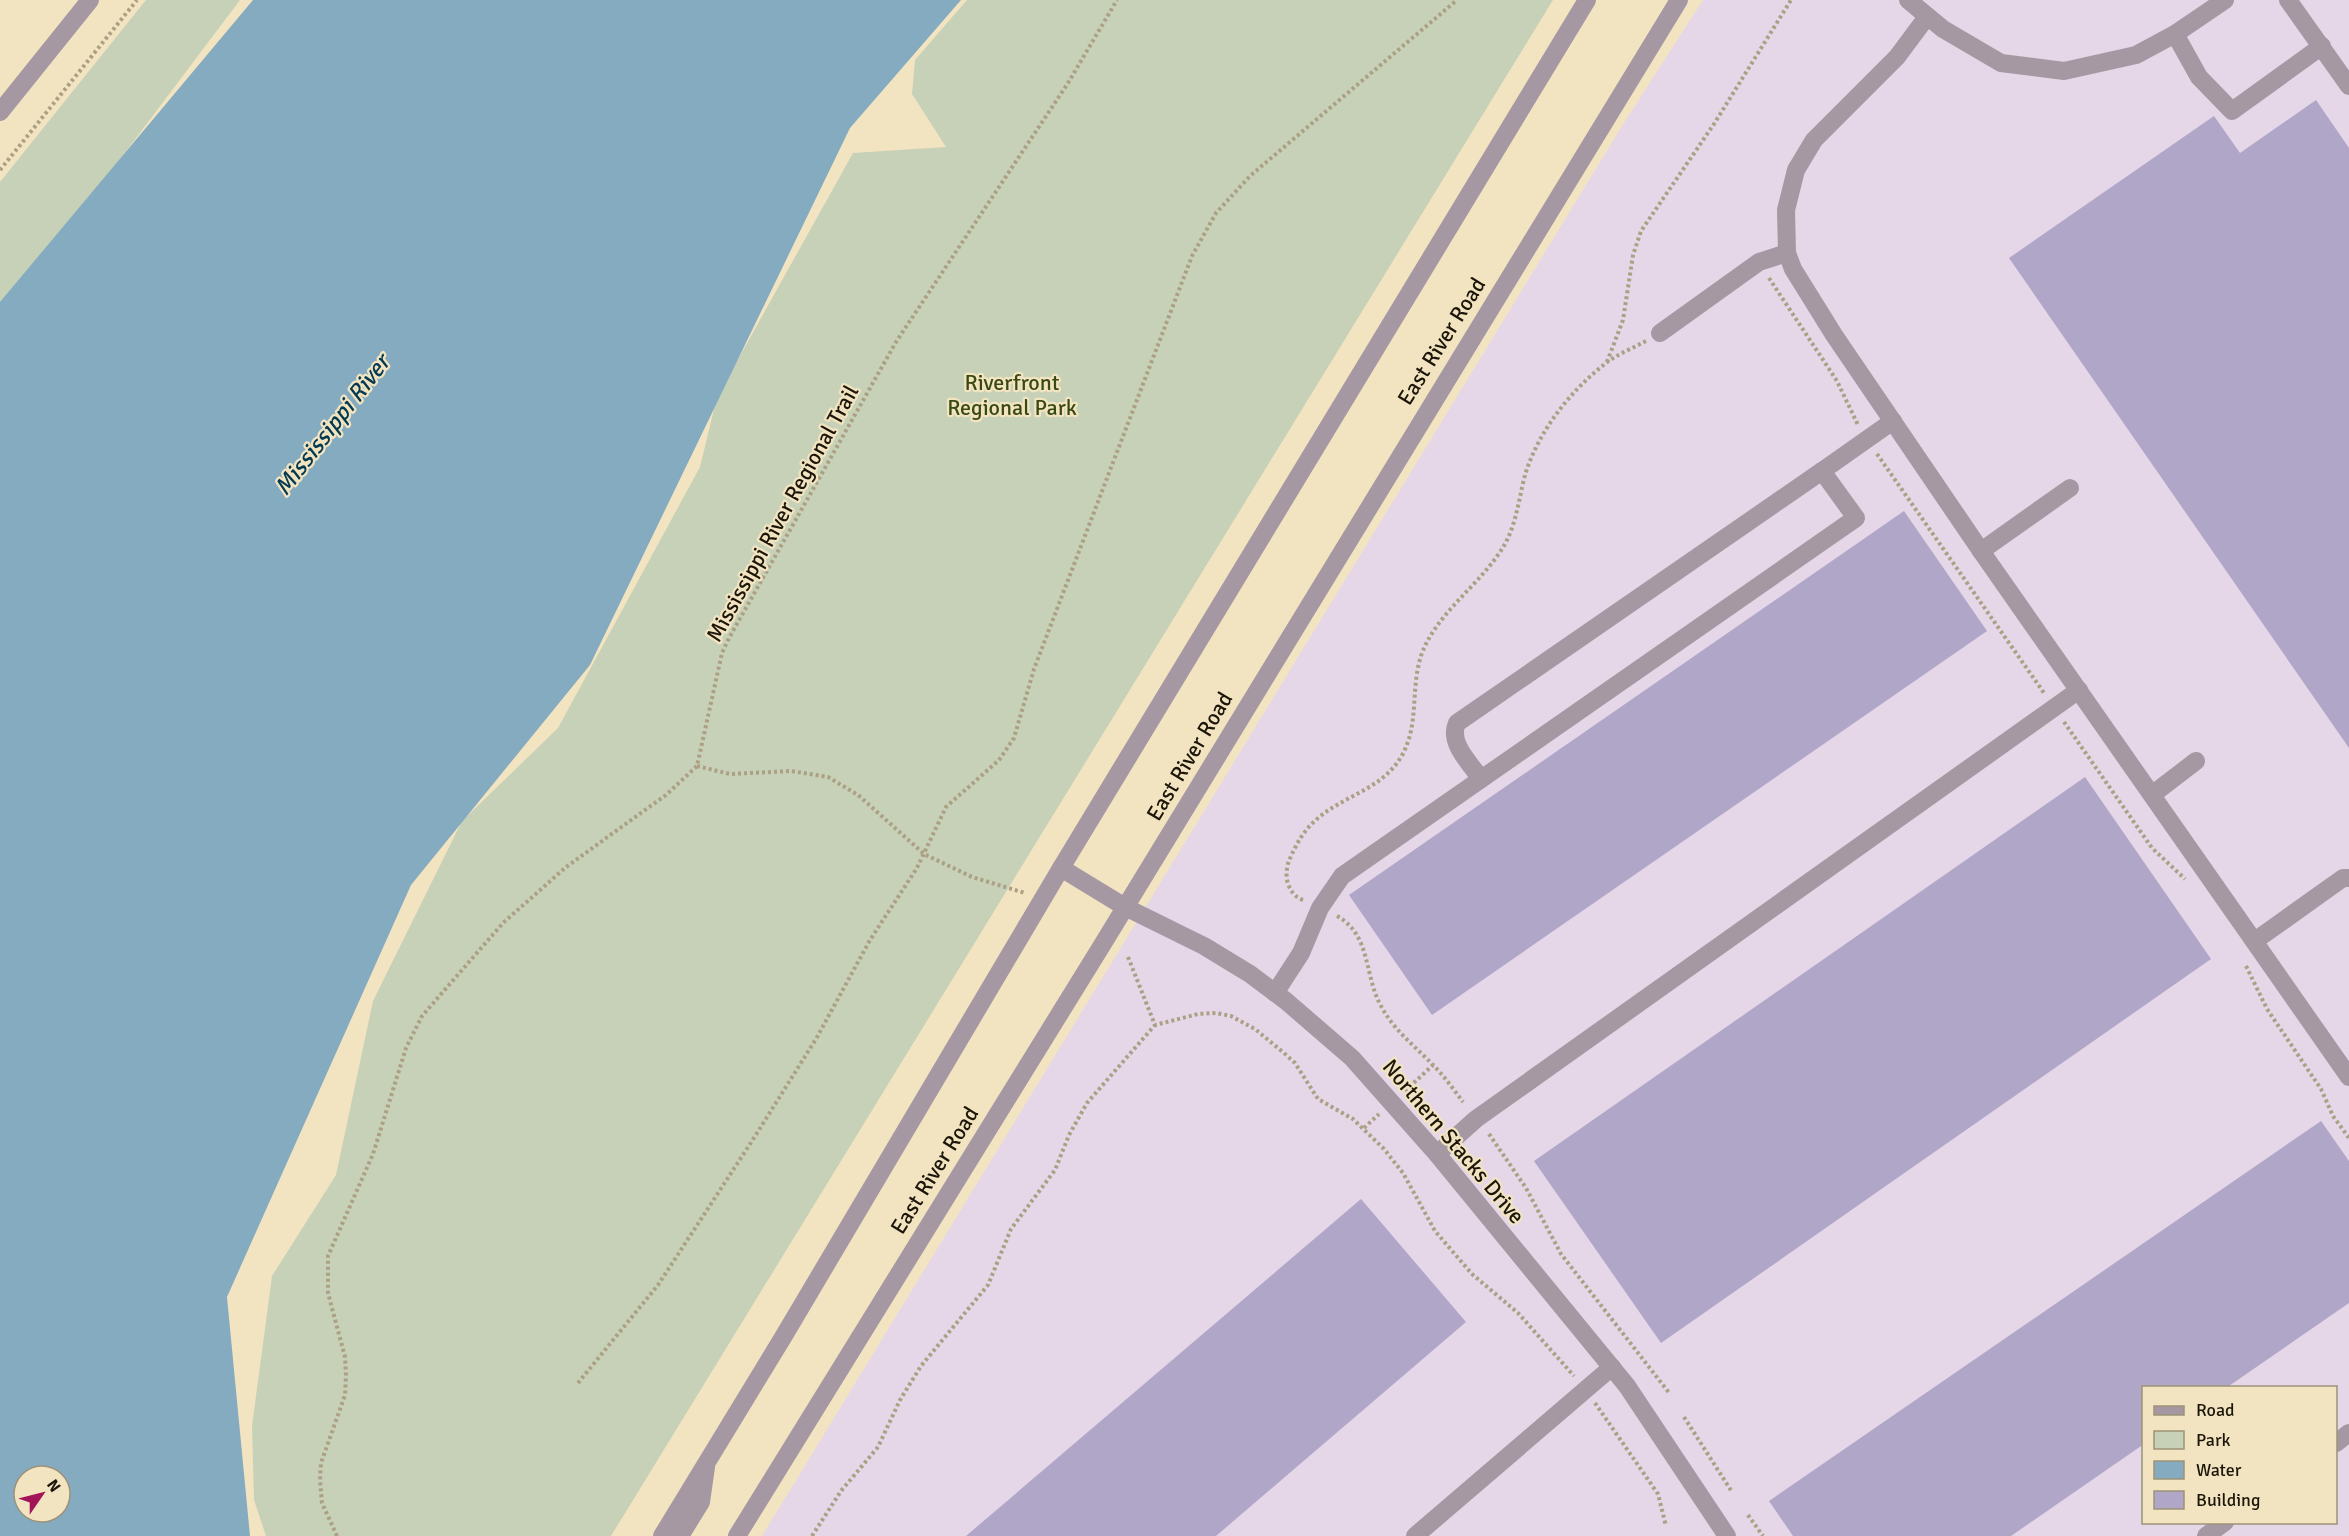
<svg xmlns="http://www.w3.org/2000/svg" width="2349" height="1536" font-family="Signika,sans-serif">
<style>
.industrial{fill:#e5d6e8;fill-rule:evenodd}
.green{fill:#c6d1b7}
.water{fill:#85abc1;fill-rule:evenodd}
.building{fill:#b0a6c8}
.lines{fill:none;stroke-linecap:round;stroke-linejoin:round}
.path{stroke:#aca084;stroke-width:4;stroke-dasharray:3 3;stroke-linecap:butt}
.minor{stroke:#a698a3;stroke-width:18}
.labels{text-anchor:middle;stroke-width:4.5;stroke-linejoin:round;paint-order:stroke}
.street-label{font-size:22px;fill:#1b1609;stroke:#f3e4c1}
.park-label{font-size:22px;fill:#384911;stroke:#f3e4c1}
.water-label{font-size:24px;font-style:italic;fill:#043a51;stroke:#f3e4c1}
</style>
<rect width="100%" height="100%" fill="#f3e4c1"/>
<path class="industrial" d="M1703,0h646v1536h-1587l860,-1410zM2144,1388h192v134h-192z"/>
<g class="green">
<path d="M146,0h94l-232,308 -8,6v-132z"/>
<path d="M967,0h586l-942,1536h-345l-12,-36 -2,-74 20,-150 64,-101 37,-174 89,-180 96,-93 142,-261 17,-70 136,-244 93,-6 -34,-53 3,-34z"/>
</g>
<path class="water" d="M253,0h708l-111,128 -260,537 -179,220 -184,412 23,239h-250v-1234zM24,1476h36v36h-36z"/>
<g class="building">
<path d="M2316,100l33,48v600l-340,-490 205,-142 26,37z"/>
<path d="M1904,511l83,120 -555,384 -83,-120z"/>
<path d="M2085,777l126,182 -550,384 -127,-182z"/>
<path d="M2321,1121l28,40v142l-123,85h-82v56l-133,92h-218l-24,-35z"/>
<path d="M1361,1199l105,123 -250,214h-250z"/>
</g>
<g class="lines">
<g class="path">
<path d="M0,170l137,-170"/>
<path d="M1769,278l68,103 21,44"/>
<path d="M1607,362l16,-42 10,-65 8,-24 73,-107 77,-124"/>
<path d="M1877,454l167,239"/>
<path d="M2064,722l88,126 33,31"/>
<path d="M697,766l33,8 61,-3 37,6 30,18 66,59 48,23 53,16"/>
<path d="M1303,900c-9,-3 -14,-11 -16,-20 -2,-14 3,-22 9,-34 25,-50 80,-47 105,-89 19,-32 9,-67 20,-101 14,-41 55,-68 79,-104 16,-23 18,-50 25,-77 13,-43 45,-84 81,-112 12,-9 27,-15 40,-22"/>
<path d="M1337,916c34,19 27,58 43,88 13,26 35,42 54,62 11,11 20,24 29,36"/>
<path d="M1128,957l27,68 43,-11 18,-1 15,3 24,13 29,24 11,10 23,36 35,20 31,30 19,24 32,58 37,43 46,39 56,63"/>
<path d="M2246,966l21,43 54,80 12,27 16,22"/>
<path d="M1405,1091l28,-26"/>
<path d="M1364,1128l15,-14"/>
<path d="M1489,1134l37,54 35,66 109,140"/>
<path d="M578,1383l80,-98 94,-144 64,-102 54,-99 47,-72 29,-61 53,-47 15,-22 20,-69 158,-413 24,-43 34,-37 207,-176"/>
<path d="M1595,1403l63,91 8,32"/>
<path d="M1684,1417l48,75"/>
<path d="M1748,1515l15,21"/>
<path d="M337,1536l-15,-33 -2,-23 1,-17 24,-68 1,-19 -1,-19 -17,-64v-37l45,-102 33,-106 16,-32 81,-93 63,-56 100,-72 31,-29 25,-113 7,-15 167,-296 172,-259 49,-83"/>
<path d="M812,1536l29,-45 37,-44 22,-47 21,-34 67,-81 23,-56 44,-59 14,-35 18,-32 68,-78"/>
</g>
<g class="minor">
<path d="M1908,0l35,29 58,34 63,8 72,-16 39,-21 50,-34"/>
<path d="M2288,0l61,86"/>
<path d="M1926,18l-29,39 -83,83 -18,30 -10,40 1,43 6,16 41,66 147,216 368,526"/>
<path d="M2175,34l24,43 33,34 90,-65"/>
<path d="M0,112l90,-112"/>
<path d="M1660,333l99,-71 28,-9"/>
<path d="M1981,551l89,-63"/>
<path d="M1481,779c-11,-16 -33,-36 -24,-56l365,-252"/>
<path d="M2153,794l43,-33"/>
<path d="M1061,868l64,39 79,39 46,28 36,27 66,57 85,96 190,232 100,150"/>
<path d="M2256,940l87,-62h6"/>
<path d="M1275,993l26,-40 19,-45 22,-32 514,-358 -34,-47 71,-50"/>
<path d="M1437,1154l39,-35 603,-429"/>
<path d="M2336,1443l13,-10"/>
<path d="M662,1536l123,-202 276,-466 526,-868"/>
<path d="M680,1536l21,-34 5,-35"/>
<path d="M737,1536l367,-594 575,-942"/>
<path d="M1415,1536l197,-169"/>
<path d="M2206,1536l19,-14"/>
</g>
</g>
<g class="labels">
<g class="street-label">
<text transform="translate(1441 341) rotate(-58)" y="8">East River Road</text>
<text transform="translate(782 513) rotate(-61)" y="8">Mississippi River Regional Trail</text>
<text transform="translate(1189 756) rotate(-59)" y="8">East River Road</text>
<text transform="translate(1454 1141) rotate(50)" y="8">Northern Stacks Drive</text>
<text transform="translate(934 1170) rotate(-58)" y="8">East River Road</text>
</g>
<g class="park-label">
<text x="1012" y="390">Riverfront<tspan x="1012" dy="25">Regional Park</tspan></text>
</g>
<g class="water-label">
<text transform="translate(332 425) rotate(-52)" y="8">Mississippi River</text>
</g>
</g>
<rect x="2142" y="1386" width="195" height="138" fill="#f3e4c1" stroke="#9d9277" stroke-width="1.5"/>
<rect x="2154" y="1406" width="30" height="9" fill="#a698a3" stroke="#9d9277" stroke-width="1.5"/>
<text x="2196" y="1416" font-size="18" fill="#1b1609">Road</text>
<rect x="2154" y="1431" width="30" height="18" fill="#c6d1b7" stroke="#9d9277" stroke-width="1.5"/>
<text x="2196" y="1446" font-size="18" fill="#1b1609">Park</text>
<rect x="2154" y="1461" width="30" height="18" fill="#85abc1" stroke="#9d9277" stroke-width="1.5"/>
<text x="2196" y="1476" font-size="18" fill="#1b1609">Water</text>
<rect x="2154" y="1491" width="30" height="18" fill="#b0a6c8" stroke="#9d9277" stroke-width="1.5"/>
<text x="2196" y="1506" font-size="18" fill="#1b1609">Building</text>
<g transform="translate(42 1494) rotate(55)"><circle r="28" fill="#f3e4c1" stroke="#9d9277" stroke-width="1.5"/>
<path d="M0-4.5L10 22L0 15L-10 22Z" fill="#a21358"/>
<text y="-9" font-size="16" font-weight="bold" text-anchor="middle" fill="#1b1609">N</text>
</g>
</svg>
